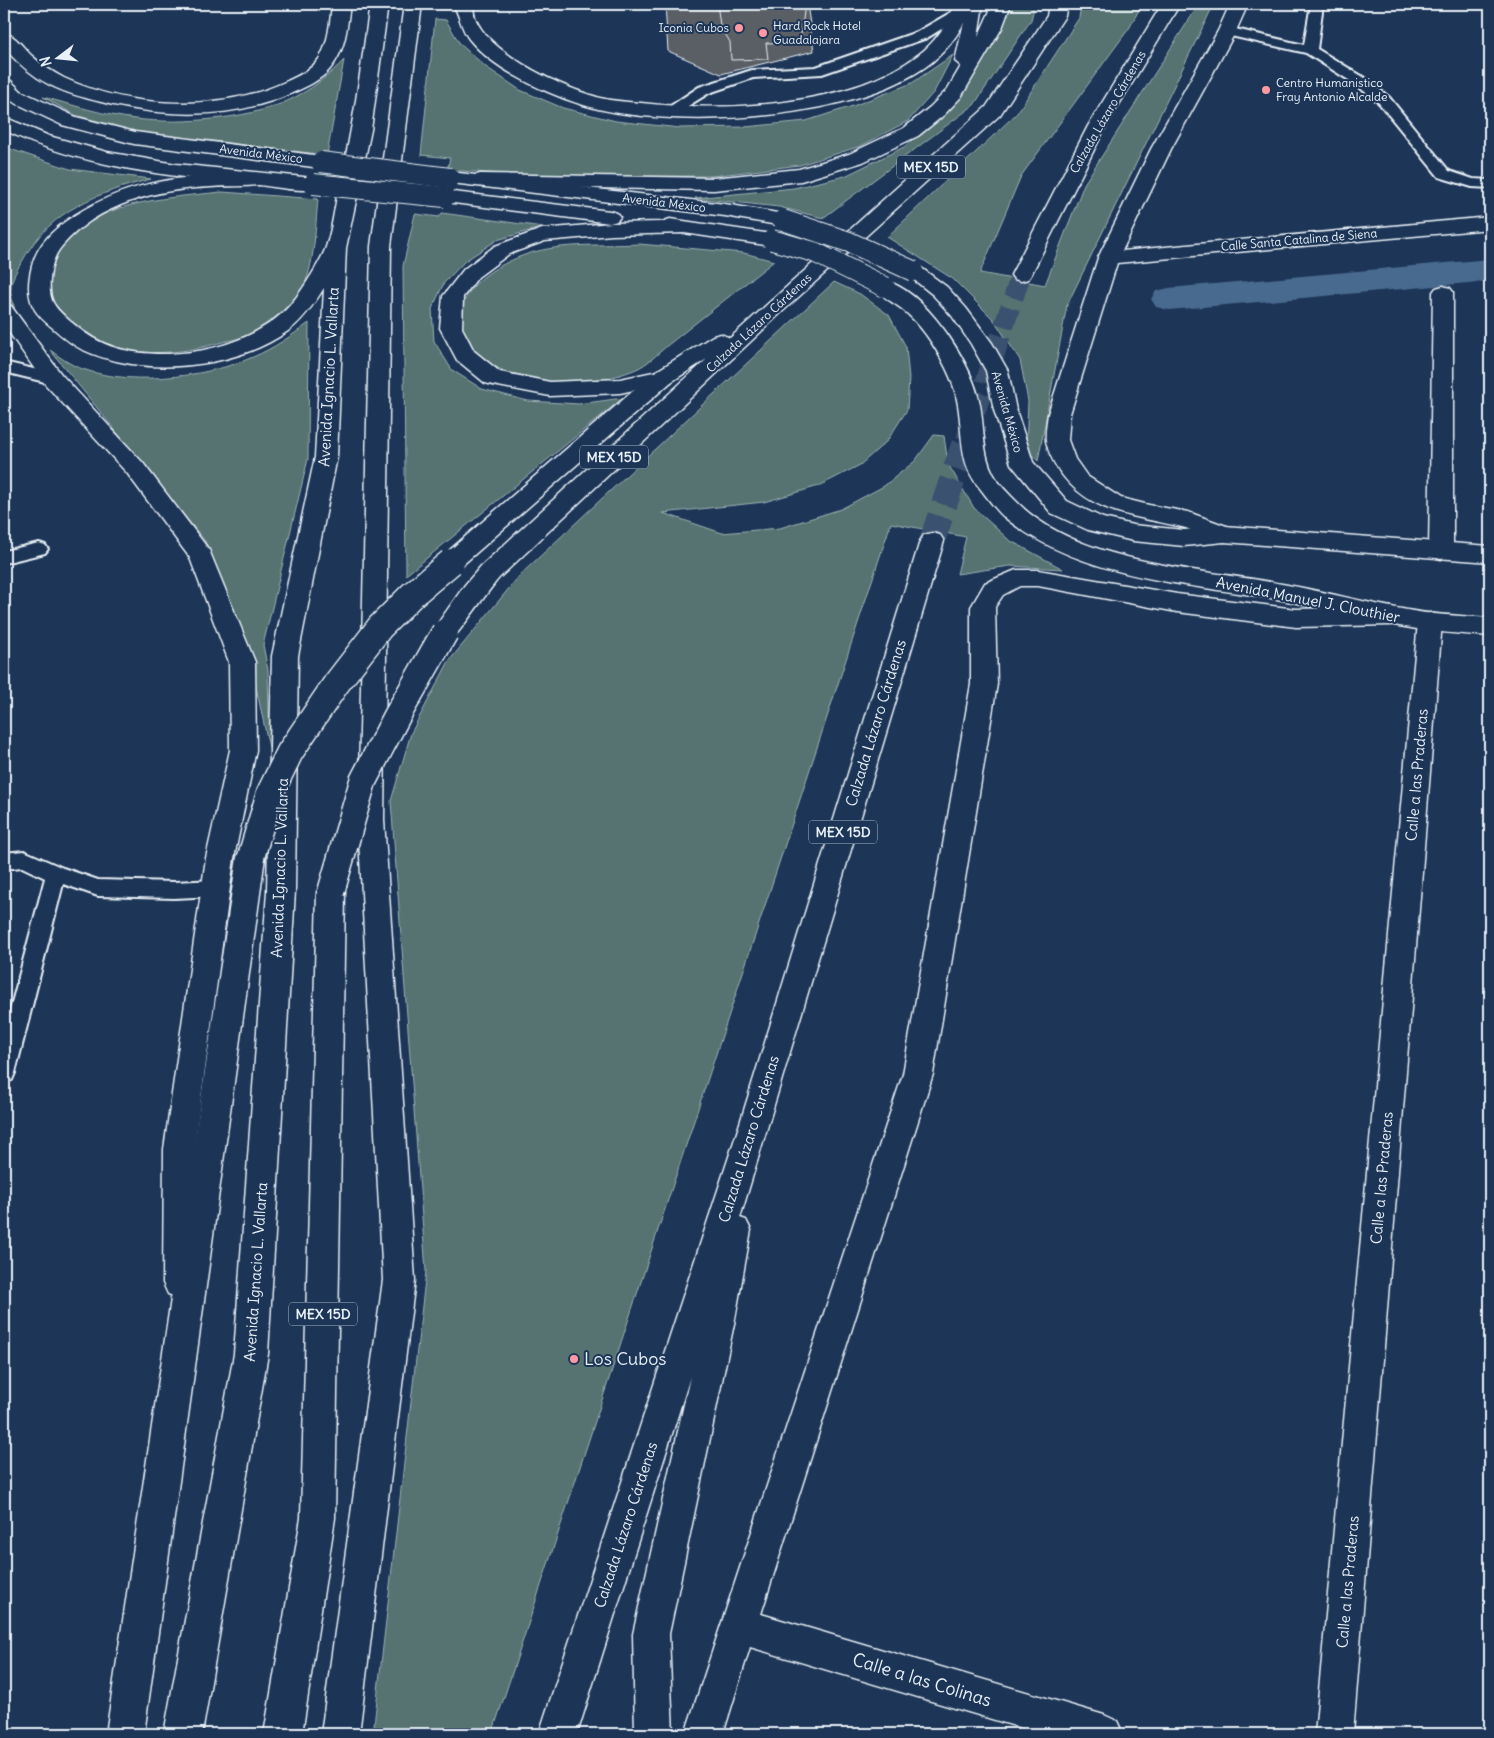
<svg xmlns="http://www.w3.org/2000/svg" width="1494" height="1738" font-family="Delius,sans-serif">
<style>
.green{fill:#567371;stroke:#9fb2b4}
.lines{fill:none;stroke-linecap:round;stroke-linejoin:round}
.canal{fill:#486b8f;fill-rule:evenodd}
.building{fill:#5a5f65;stroke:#e8f1f8}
.motorway-tunnel-far1{stroke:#3b516f;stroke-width:20;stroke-dasharray:20 10;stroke-linecap:butt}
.motorway-tunnel{stroke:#3b516f;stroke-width:26;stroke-dasharray:26 12;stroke-linecap:butt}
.service-casing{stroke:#e8f1f8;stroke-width:4}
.minor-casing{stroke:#e8f1f8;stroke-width:3}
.tertiary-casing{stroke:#e8f1f8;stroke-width:3}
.secondary-casing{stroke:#e8f1f8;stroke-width:3}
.primary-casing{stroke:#e8f1f8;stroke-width:3}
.motorway-casing{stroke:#e8f1f8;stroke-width:3}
.service{fill:#1d3557;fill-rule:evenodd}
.minor{fill:#1d3557;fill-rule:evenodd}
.tertiary{fill:#1d3557;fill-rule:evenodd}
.secondary{fill:#1d3557;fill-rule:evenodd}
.primary{fill:#1d3557;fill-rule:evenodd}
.motorway{fill:#1d3557;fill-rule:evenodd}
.secondary-bridge-casing{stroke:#e8f1f8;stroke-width:22;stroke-linecap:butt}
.motorway-bridge-casing{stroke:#e8f1f8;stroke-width:29;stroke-linecap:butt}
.secondary-bridge{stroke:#1d3557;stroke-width:20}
.motorway-bridge{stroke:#1d3557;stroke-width:26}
.poi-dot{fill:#ff9aa2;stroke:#1d3557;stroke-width:2}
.labels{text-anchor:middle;stroke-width:4;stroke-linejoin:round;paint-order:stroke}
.far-poi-label{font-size:12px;fill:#e8f1f8;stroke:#1d3557;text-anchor:start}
.far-street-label{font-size:12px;fill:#e8f1f8;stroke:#1d3557}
.shield{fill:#1d3557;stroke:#abb9c8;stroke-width:1}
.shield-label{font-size:14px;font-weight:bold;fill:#e8f1f8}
.street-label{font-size:15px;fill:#e8f1f8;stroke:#1d3557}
.near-poi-label{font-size:18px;fill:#e8f1f8;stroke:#1d3557;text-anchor:start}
.near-street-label{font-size:18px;fill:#e8f1f8;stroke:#1d3557}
</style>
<rect width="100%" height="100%" fill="#1d3557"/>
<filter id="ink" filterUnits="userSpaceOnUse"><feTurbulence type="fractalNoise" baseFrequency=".02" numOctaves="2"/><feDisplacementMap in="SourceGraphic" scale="10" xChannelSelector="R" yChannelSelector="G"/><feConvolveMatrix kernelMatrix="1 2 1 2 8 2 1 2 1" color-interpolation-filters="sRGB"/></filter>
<g filter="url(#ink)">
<g class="green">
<path d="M1010,4h25l-4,16 -57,85 -151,113 -44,-11 -84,-9 99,-10 51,-12 59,-29 38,-32 58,-82z"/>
<path d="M1081,4h61l-12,23 -109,149 -41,97 65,12 39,-101 115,-180h15l-147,301 -29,156 -12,-12 2,-48 -8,-41 -26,-40 -41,-41 -66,-42 130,-124 62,-95z"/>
<path d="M435,19l11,1 14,24 26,23 34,23 43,18 53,13 64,7 65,-1 61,-6 47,-15 59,-23 41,-28 -19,37 -26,29 -47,25 -61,19 -88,11 -165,1 -100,-7 3,-12 -29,-3z"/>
<path d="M344,60l-17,95 -186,-22 -66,-18 -32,-18c30,8 61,18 92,22 46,6 124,0 164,-24 17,-9 31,-21 45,-35z"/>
<path d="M4,147l66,22 81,10c-53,14 -100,30 -128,81 -5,8 -12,19 -12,28 -1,7 3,16 4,23l-11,-24z"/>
<path d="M222,192l96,7c-3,29 -3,76 -21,99 -11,13 -37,31 -52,38 -9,4 -20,5 -30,8 -35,10 -75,12 -112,2 -15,-4 -31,-15 -40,-26 -4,-4 -10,-9 -12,-14 -17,-40 18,-77 52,-92 38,-15 79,-18 119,-22z"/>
<path d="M442,213l101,14 -46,13 -32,21 -21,22 -12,26 2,32 18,29 30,19 46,12 51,3 44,-6 -217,177 -3,-309 12,-52 24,3z"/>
<path d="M639,244l105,9 30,8c-34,27 -67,53 -101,80 -12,9 -25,24 -39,29 -38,15 -84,18 -122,4 -33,-11 -66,-44 -44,-80 11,-18 32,-29 51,-37 37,-15 81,-11 120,-13z"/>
<path d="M834,282l26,12 29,21 17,32 3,31 -2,32 -20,31 -27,24 -41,21 -55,16 -101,11 59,20 58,-5 61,-19 43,-23 31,-25 19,-26 10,1 4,28 26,44 35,32 54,29 -53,-3 -53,8 9,-37 -75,-14 -399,1211h-119l53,-463 -35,-470 20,-68 38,-72 71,-86z"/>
<path d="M309,323l-1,136 -45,186 5,25 2,82 -23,-107 -42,-104 -155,-191c7,5 15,11 23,15 48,23 133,13 180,-8 21,-9 38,-21 56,-34z"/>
</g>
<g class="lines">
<path class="canal" d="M1490,259v22l-321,29 -13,-3 -5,-8 5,-8 13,-3z"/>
</g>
<g class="building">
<path d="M665,4h142l7,47 -93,23 -53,-23z"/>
<path d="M717,4h88l-5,38 -34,1 2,16 -37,1 -1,-18 -10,-17z"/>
</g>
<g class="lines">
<path class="motorway-tunnel-far1" d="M966,440l55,-165"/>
<path class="motorway-tunnel" d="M932,541l34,-102"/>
<defs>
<g id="service">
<path d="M1311,4h12l-6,45 48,29 24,19 60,74 24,8 17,1v8l-18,-1 -33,-10 -60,-74 -24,-19 -49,-31 -84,-19 -1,-3 6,-4 77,18z"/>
<path d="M962,6l5,1 1,3 -1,3 -40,25 -105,36 -69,4 -44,15 -34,21h-10l-2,-3 36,-24 53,-17 64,-3 101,-35z"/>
<path d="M4,362l55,13 2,4 -2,4 -6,1 -49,-12z"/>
<path d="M39,543l6,2 3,4 -3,4 -41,10v-12z"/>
<path d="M24,851l39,17 35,12 76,2 42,-2 7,2 3,6 -3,6 -7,2 -42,2 -76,-2 -35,-12 -48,189 -3,7 -8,2v-49l41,-155 -23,-11 -18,2v-16z"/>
</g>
<g id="minor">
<path d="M1230,4h18l-12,27 -65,118 -49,102 368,-34v12l-373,34 -47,151 -2,26 7,19 12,17 34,22 28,7 39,7 44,16 4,6 -4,6c-17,5 -33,-9 -50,-13 -46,-11 -92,-13 -122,-55 -6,-9 -12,-20 -14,-31 -1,-8 1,-19 2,-27l50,-156 53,-109 67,-118z"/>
<path d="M1443,286l7,2 3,4v259l-4,6 -8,2 -8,-2 -4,-6 4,-259 3,-4z"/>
<path d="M1016,570h22l139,24 119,15 95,-2 9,3 3,6 -3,6 -9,3 -95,2 -119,-15 -139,-26h-18l-17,9 -8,12 2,77 -64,390 -172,540 343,101 13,6 6,13h-81l-292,-87 -27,87h-38l218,-660 68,-390v-77l14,-24z"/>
<path d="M1430,613l9,3 3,6 -89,1112h-38l103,-1112 3,-6z"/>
</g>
<path id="tertiary" d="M179,1343l12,5 5,11 -52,375h-38l56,-375 5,-11z"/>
<g id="secondary">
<path d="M332,4h18c-3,23 -4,46 -20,65 -9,11 -24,18 -38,24 -58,26 -121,25 -183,11 -20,-5 -42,-10 -61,-20 -17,-9 -31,-22 -44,-36v-15c12,2 20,16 28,23 10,9 20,16 32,22 66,31 155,34 221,4 12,-5 26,-12 34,-23 10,-16 11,-37 13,-55z"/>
<path d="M456,4h18c-4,17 15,36 28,46 27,21 64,38 98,48 13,3 27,4 41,5 82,9 210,4 277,-48 18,-13 29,-31 37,-51h18c-9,22 -22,43 -41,58 -73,58 -246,67 -334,47 -41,-10 -103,-37 -129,-70 -7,-9 -9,-21 -14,-31z"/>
<path d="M4,80l7,1 10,10 55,26 59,15 186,24 7,2 3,4 -3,4 -7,2 -187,-24 -72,-19 -55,-26 -3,-4z"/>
<path d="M4,117l45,19 58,16 69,12 137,14 7,2 3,4 -3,4c-18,5 -42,-1 -61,-3 -85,-8 -177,-17 -255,-55z"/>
<path d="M450,172l275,32 58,10 7,2 3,4 -3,4 -7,2 -58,-10 -282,-34 -3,-4 3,-4z"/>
<path d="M445,191l165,20 7,2 3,4 -3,4 -7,2 -172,-22 -3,-4 3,-4z"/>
<path d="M670,219l102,15 7,2 3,4 -3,4 -7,2 -88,-13 -72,2 -67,6 -36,13 -31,23 -15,20 -1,31 12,23 26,21 50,10 70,-3 43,-9 8,2 3,5 -3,5 -51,11 -70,3 -57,-11 -8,-2 -28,-23 -17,-32 3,-32 21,-27 31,-23 47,-17 70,-6 50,-1z"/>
<path d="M913,265l7,2 27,20 19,21 26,35 16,28 8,39 17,52 34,39 36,17 30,7 51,5 40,-4 266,20v16l-266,-20 -40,4 -51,-5 -45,-11 -37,-17 -40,-49 -17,-54 -8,-39 -15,-27 -19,-28 -19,-21 -30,-24 3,-4z"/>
<path d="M885,281c39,9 84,78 93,115 7,25 3,52 14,75 5,12 18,24 27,33 61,60 183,65 263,80 41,7 80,18 120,25 29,6 59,7 88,9v18c-28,-2 -57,-4 -85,-9 -42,-7 -82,-19 -123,-27 -94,-17 -200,-20 -278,-83 -9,-8 -17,-20 -25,-30 -20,-23 -16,-53 -21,-82 -2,-13 -6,-25 -12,-37 -11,-22 -25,-44 -44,-59 -9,-7 -21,-12 -27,-22l3,-4z"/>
<path d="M4,304l7,2 50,68 82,89 66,87 46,112 1,88 -22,108 -40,291 1,134 -5,11 -11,4 -11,-4 -5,-11 1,-134 42,-291 24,-108 -1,-88 -39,-104 -63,-85 -82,-89 -41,-59z"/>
</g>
<g id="primary">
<path d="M370,4h18l-17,126 -25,118 -9,209 -39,199 -3,235 -27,463 -66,380h-38l70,-380 33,-463 5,-235 43,-199 9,-169c-10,16 -21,32 -36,43 -54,39 -147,47 -207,18 -10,-5 -19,-13 -27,-20 -7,-6 -14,-11 -19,-19 -8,-13 -7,-29 -3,-44 5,-22 24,-39 43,-51 58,-37 117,-40 185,-42l7,2 3,4 -3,4c-18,5 -38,2 -56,4 -54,2 -113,17 -149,59 -8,9 -11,21 -12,33 -2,23 5,29 21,43 14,12 28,21 45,26 56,16 143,0 179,-49 9,-11 27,-40 31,-52 6,-17 8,-37 12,-55 15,-63 23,-124 32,-188z"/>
<path d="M404,4h18l-31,242 -7,574 31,460 -56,454h-38l62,-454 -25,-460 13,-574z"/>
</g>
<g id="motorway">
<path d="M965,4h18l-5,33 15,-33h18l-9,24 -41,69 -17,18 -26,21 -55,26 -62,19 -87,9 -234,-4 -7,-2 -3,-4 3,-4 7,-2 234,4 85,-9 50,-15 55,-26 26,-21 17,-17 14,-24 -6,-5 9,-39z"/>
<path d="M1049,4h18l-2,12 -65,99 -217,196 -284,267c-8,9 -43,59 -47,61 -6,3 -10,1 -16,-1l-3,-6 3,-6 28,-40 17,-20 226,-207 -36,23 -212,186 -8,2 -8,-2 -4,-6 4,-6 212,-184 58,-36 8,-2 9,4 256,-231 61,-91z"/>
<path d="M1162,4h18l-74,122 -75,149 -3,4 -7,2 -7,-2 -3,-4 77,-149z"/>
<path d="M932,533l8,2 4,6 -204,677 6,2 5,10 -16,89 -66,315 4,100h-38l-2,-100 57,-257 -113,357h-38l201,-611 180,-582 4,-6z"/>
<path d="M251,846l10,3 4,8 -69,502 -5,11 -12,5 -12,-5 -5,-11 75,-502 4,-8z"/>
<path d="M331,881l10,3 4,8 -10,626 -33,216h-38l37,-216 16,-626 4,-8z"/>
</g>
</defs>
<use href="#service" class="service-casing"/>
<use href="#minor" class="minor-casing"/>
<use href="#tertiary" class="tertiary-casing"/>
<use href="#secondary" class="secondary-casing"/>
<use href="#primary" class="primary-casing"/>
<use href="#motorway" class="motorway-casing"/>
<use href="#service" class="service"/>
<use href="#minor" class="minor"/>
<use href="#tertiary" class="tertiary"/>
<use href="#secondary" class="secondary"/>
<use href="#primary" class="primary"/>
<use href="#motorway" class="motorway"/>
<defs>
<g id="secondary-bridge">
<path d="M321,162l129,16"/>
<path d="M313,184l132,13"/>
<path d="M783,220l66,22 64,29"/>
<path d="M772,240l42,12 71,35"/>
</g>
<g id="motorway-bridge">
<path d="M251,857l19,-64 20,-41 46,-68 44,-57 33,-33 38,-32"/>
<path d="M331,892l32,-111 34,-65 48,-84"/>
</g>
</defs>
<use href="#secondary-bridge" class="secondary-bridge-casing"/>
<use href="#motorway-bridge" class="motorway-bridge-casing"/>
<use href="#secondary-bridge" class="secondary-bridge"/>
<use href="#motorway-bridge" class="motorway-bridge"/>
</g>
</g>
<g class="poi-dot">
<circle cx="739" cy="28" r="5"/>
<circle cx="763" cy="33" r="5"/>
<circle cx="1266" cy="90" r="5"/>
<circle cx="574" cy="1359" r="5"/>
</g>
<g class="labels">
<g class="far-poi-label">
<text x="773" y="30">Hard Rock Hotel<tspan x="773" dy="14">Guadalajara</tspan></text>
<text x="729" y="32" text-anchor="end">Iconia Cubos</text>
<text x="1276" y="87">Centro Humanistico<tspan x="1276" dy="14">Fray Antonio Alcalde</tspan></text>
</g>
<g class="far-street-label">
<text transform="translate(1108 112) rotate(-60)" y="4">Calzada Lázaro Cárdenas</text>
<text transform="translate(261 154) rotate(7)" y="4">Avenida México</text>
<text transform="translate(664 203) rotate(7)" y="4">Avenida México</text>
<text transform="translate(1299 240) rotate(-5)" y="4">Calle Santa Catalina de Siena</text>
<text transform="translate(759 323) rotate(-43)" y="4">Calzada Lázaro Cárdenas</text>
<text transform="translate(1007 412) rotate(74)" y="4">Avenida México</text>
</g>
<g class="shield">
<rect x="897" y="155.5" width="68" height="23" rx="4"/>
<rect x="580" y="445.5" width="68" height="23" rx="4"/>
<rect x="809" y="820.5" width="68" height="23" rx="4"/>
<rect x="289" y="1302.5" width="68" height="23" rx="4"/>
</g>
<g class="shield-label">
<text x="931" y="172">MEX 15D</text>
<text x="614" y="462">MEX 15D</text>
<text x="843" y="837">MEX 15D</text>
<text x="323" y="1319">MEX 15D</text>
</g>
<g class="street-label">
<text transform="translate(329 377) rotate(-87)" y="5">Avenida Ignacio L. Vallarta</text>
<text transform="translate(1308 600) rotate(11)" y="5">Avenida Manuel J. Clouthier</text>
<text transform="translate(876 723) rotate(-73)" y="5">Calzada Lázaro Cárdenas</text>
<text transform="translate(1417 775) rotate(-85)" y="5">Calle a las Praderas</text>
<text transform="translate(280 868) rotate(-88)" y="5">Avenida Ignacio L. Vallarta</text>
<text transform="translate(749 1139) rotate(-73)" y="5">Calzada Lázaro Cárdenas</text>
<text transform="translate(1382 1178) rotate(-85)" y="5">Calle a las Praderas</text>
<text transform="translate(256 1272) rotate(-86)" y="5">Avenida Ignacio L. Vallarta</text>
<text transform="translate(626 1525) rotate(-72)" y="5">Calzada Lázaro Cárdenas</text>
<text transform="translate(1348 1582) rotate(-85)" y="5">Calle a las Praderas</text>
</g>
<g class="near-poi-label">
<text x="584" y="1365">Los Cubos</text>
</g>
<g class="near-street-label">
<text transform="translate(922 1680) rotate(17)" y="6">Calle a las Colinas</text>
</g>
</g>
<rect width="1494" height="1738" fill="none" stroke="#1d3557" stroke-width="20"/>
<rect x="10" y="10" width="1474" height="1718" fill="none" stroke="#e8f1f8" stroke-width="2" filter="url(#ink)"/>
<g transform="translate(58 58) rotate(254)" stroke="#1d3557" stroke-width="4" paint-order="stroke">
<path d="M0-4L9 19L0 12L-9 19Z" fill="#e8f1f8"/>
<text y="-8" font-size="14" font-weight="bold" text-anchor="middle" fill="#e8f1f8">N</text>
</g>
</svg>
